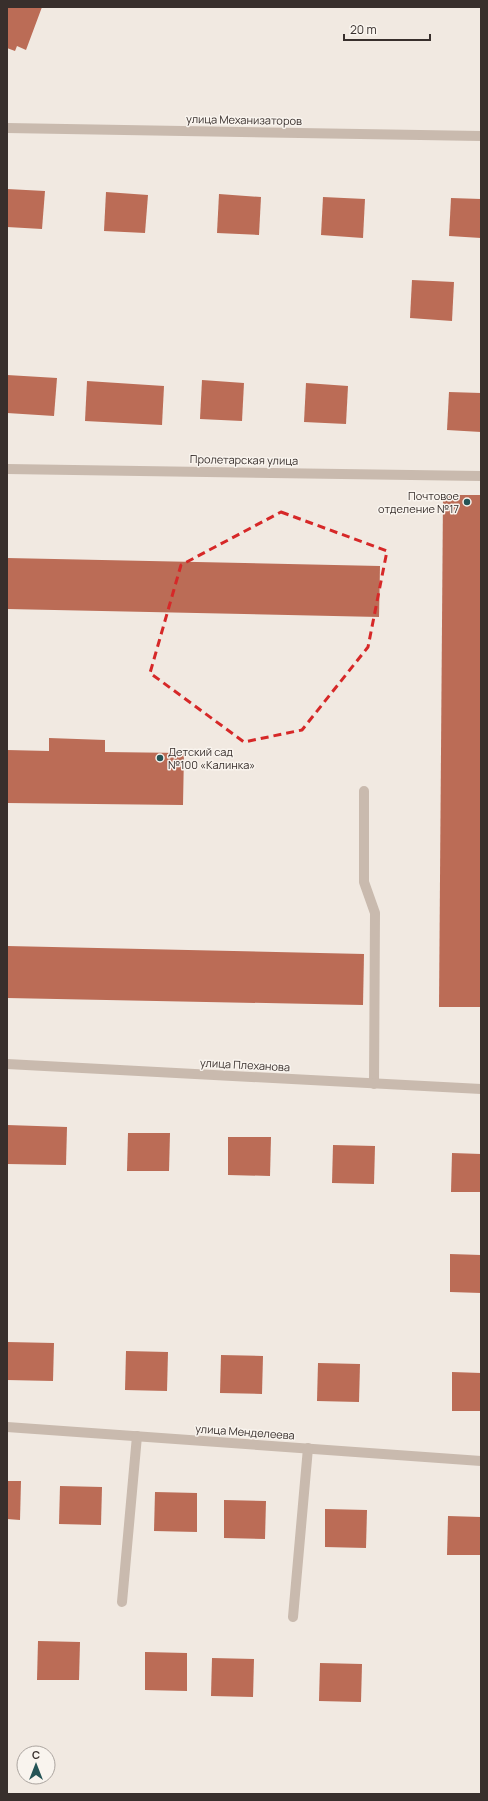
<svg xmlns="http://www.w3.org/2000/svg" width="488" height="1801" font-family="Manrope,sans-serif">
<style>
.building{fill:#bb6c56}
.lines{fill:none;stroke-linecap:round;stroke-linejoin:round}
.minor{stroke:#c9baae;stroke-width:10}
.marked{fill:none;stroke:#d62828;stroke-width:3;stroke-dasharray:8 5;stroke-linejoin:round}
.poi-dot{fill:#255456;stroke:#f9f4ee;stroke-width:1.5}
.labels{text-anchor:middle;stroke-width:3;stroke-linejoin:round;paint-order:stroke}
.street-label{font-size:11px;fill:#382f2c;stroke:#f9f4ee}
.poi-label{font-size:11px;fill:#382f2c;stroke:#f9f4ee;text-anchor:end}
</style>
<rect width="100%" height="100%" fill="#f1e9e1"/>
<g class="building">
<path d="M7,7h35l-16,43 -9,-4 -2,5 -8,-3z"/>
<path d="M7,189l38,2 -3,38 -35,-2z"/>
<path d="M106,192l42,3 -3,38 -41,-2z"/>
<path d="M219,194l42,3 -2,38 -42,-2z"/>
<path d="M323,197l42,2 -2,39 -42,-3z"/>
<path d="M451,198l30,1v39l-32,-2z"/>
<path d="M412,280l42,2 -2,39 -42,-3z"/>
<path d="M7,375l50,3 -3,38 -47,-3z"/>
<path d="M202,380l42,3 -2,38 -42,-2z"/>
<path d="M87,381l77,5 -2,39 -77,-4z"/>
<path d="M306,383l42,3 -2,38 -42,-2z"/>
<path d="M449,392l32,1v39l-34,-2z"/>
<path d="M443,495h38v512h-42z"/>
<path d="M7,558l373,8 -1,51 -372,-8z"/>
<path d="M49,738l56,2v12l79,1 -1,52 -176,-2v-53l42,1z"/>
<path d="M7,946l357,8 -1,51 -356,-7z"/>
<path d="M7,1125l60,2 -1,38 -59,-1z"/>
<path d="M128,1133h42l-1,38h-42z"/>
<path d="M228,1137h43l-1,39 -42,-1z"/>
<path d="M333,1145l42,1 -1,38 -42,-1z"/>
<path d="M452,1153l29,1v38h-30z"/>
<path d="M450,1254l31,1v38l-31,-1z"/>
<path d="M7,1342l47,1 -1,38 -46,-1z"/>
<path d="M126,1351l42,1 -1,39 -42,-1z"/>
<path d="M221,1355l42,1 -1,38 -42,-1z"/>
<path d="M318,1363l42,1 -1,38 -42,-1z"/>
<path d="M452,1372l29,1v38h-29z"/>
<path d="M7,1481h14l-1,39 -13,-1z"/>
<path d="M60,1486l42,1 -1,38 -42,-1z"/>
<path d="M155,1492l42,1v39l-43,-1z"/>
<path d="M224,1500l42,1 -1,38 -41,-1z"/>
<path d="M325,1509l42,1 -1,38 -41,-1z"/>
<path d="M448,1516l33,1v38h-34z"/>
<path d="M38,1641l42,1 -1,38h-42z"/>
<path d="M145,1652l42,1v38l-42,-1z"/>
<path d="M212,1658l42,1 -1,38 -42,-1z"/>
<path d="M320,1663l42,1 -1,38 -42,-1z"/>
</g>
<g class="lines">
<g class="minor">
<path d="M7,128l474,8"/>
<path d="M7,469l474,7"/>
<path d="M364,791v91l11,31 -1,171"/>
<path d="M7,1064l474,25"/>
<path d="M7,1427l474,34"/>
<path d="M122,1602l15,-166"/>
<path d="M293,1617l15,-169"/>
</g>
</g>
<path class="marked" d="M281,512l106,39 -19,96 -66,83 -58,12 -94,-69 31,-108z"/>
<g class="poi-dot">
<circle cx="467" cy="502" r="4"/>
<circle cx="160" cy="758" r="4"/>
</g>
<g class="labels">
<g class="street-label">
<text transform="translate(244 120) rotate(1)" y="4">улица Механизаторов</text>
<text transform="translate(244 460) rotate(1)" y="4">Пролетарская улица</text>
<text transform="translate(245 1065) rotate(3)" y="4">улица Плеханова</text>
<text transform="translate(245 1432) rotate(4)" y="4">улица Менделеева</text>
</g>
<g class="poi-label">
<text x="459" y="500">Почтовое<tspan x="459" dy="13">отделение №17</tspan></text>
<text x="168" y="756" text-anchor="start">Детский сад<tspan x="168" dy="13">№100 «Калинка»</tspan></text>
</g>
</g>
<rect width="488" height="1801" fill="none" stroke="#382f2c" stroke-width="16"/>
<g transform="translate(36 1765)"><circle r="19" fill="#f9f4ee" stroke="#aca5a0"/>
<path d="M0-3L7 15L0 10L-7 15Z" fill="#255456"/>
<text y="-6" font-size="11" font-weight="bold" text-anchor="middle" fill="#382f2c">С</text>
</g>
<path d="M344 34v6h86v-6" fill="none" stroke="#382f2c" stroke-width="2"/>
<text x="350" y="34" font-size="12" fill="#382f2c" stroke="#f9f4ee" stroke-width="3" paint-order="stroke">20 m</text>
</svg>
